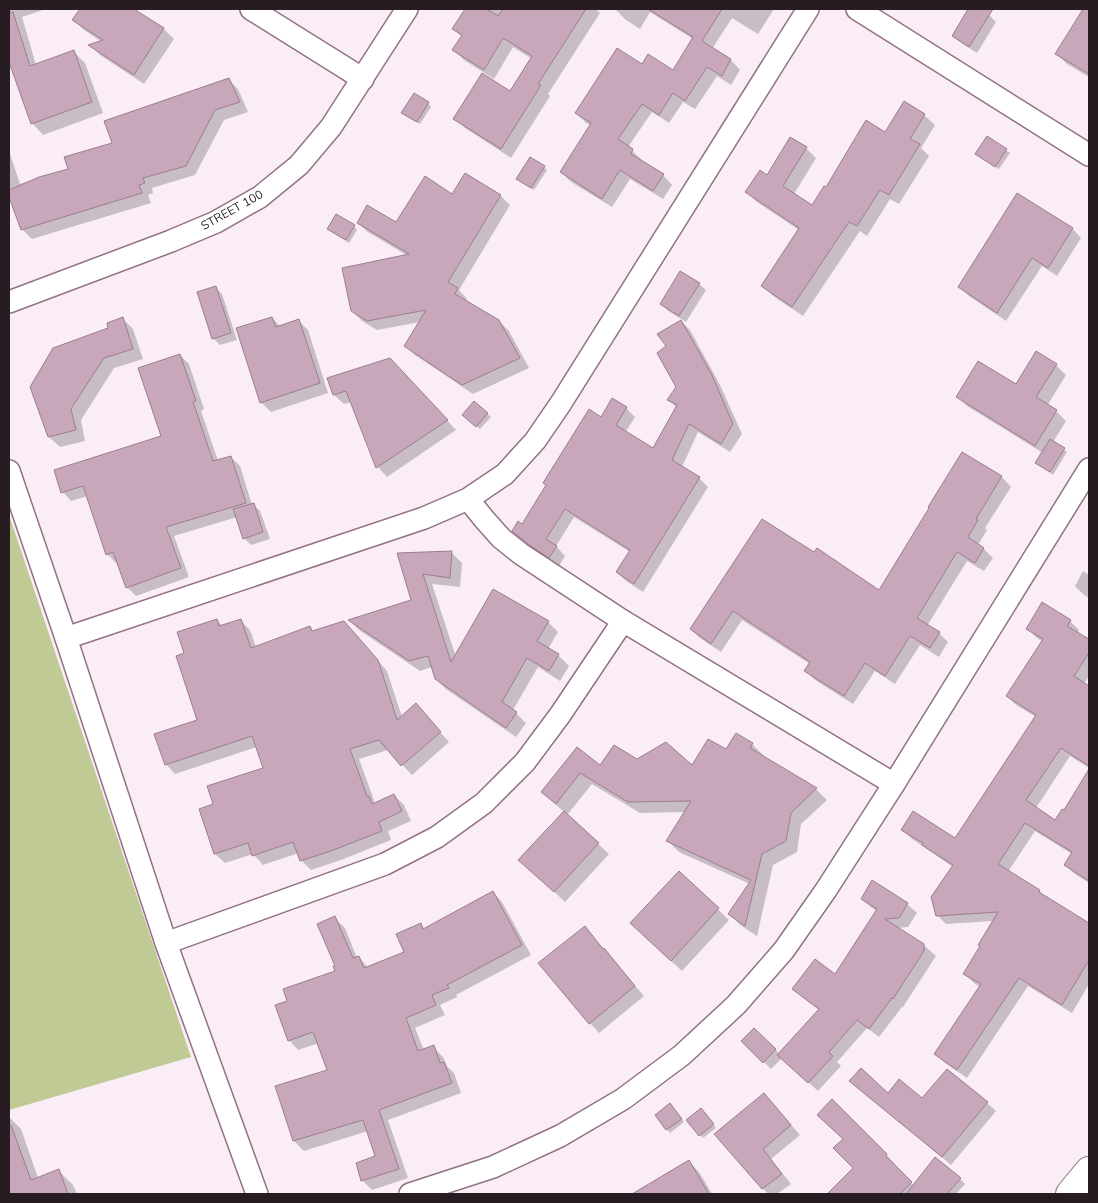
<svg xmlns="http://www.w3.org/2000/svg" width="1098" height="1203" font-family="Mulish,sans-serif">
<style>
.green{fill:#bfca94}
.shadow{fill:#0003}
.building{fill:#c8a7bb;stroke:#9c7d90}
.lines{fill:none;stroke-linecap:round;stroke-linejoin:round}
.street-casing{stroke:#917285;stroke-width:24}
.secondary-casing{stroke:#917285;stroke-width:30}
.street{stroke:#fff;stroke-width:21}
.secondary{stroke:#fff;stroke-width:28}
.labels{text-anchor:middle;stroke-width:4;stroke-linejoin:round;paint-order:stroke}
.street-label{font-size:12px;fill:#281c23;stroke:#fff}
</style>
<rect width="100%" height="100%" fill="#fbedf6"/>
<path class="green" d="M9,515l182,542 -182,53v-596z"/>
<g class="shadow">
<path d="M9,9h37l-24,8 14,48 38,-13 11,11 18,50 -60,22 -11,-12 -23,-64z"/>
<path d="M81,9h51l32,20 10,10 -30,45 -44,-29 -9,-9 11,-4 -18,-12 -10,-10z"/>
<path d="M466,9h130l4,4 -52,81 2,2 -39,62 -46,-30 -10,-10 56,-25 21,-34 -19,-12 -19,32 -30,-19 -10,-10 8,-13 -8,-8z"/>
<path d="M617,9h157l-16,25 -26,-16 -20,31 19,11 9,10 -9,15 -14,-9 -22,33 -12,-7 -14,21 -17,-11 -24,35 14,13 -1,2 22,13 9,10 -9,14 -33,-20 -18,28 -41,-25 -10,-10 30,-47 -5,-2 -10,-10 66,-47 31,6 20,-33 -43,-27 -10,17 -14,-9 -10,-10z"/>
<path d="M970,9h9l10,6 7,7 -19,31 -17,-11 -7,-7z"/>
<path d="M1084,10l5,4v63l-22,-13 -10,-10z"/>
<path d="M229,80l9,9 10,23 -24,8 -29,55 -43,13 1,5 -5,2 3,8 -119,36 -10,-10 -13,-35v-43l11,33 49,-14 44,-26z"/>
<path d="M428,103l3,4 -11,17 -14,-8z"/>
<path d="M924,115l11,10 -14,23 8,8 -30,48 -9,-5 -23,37 -7,-5 -57,85 -30,-20 -10,-10 36,-56 -42,-28 -11,-10 60,-44 10,10 -22,36 18,13 14,-18 59,-55z"/>
<path d="M988,137l22,16 -11,16 -19,-12z"/>
<path d="M544,167l3,3 -13,20 -17,-11z"/>
<path d="M453,195l48,1 9,9 -51,85 8,9 -1,2 33,20 10,10 20,37 -56,26 -58,-39 -10,-9 15,-24 -43,8 -15,-9 -10,-10 56,-55 -40,-24 -10,-9 39,1z"/>
<path d="M336,216l18,10 3,4 -8,13 -17,-11z"/>
<path d="M1072,228l9,10 -24,38 -15,-10 -36,55 -37,-25 -9,-9z"/>
<path d="M699,284l7,6 -20,32 -18,-11 -7,-7z"/>
<path d="M215,287l7,7 15,46 -17,5 -7,-7z"/>
<path d="M272,318l8,8 18,-6 10,10 20,63 -57,19 -10,-10z"/>
<path d="M123,319l10,10 10,30 -29,9 -33,52 4,21 -25,6 -11,-10 -17,-49z"/>
<path d="M681,321l9,9 30,55 22,49 -12,18 -32,-20 -16,35 17,11 9,9 -65,105 -17,-11 -9,-9 13,-20 -56,-35 -18,29 9,10 -6,10 -20,-13 -25,-22 8,-5 79,-108 25,-10 9,9 -10,16 28,17 24,-42 -8,-8 8,-12 -10,-41z"/>
<path d="M1037,353l19,12 10,10 -19,31 9,5 10,10 -13,21 14,10 -14,23 -16,-12 6,-10 -76,-47 -10,-10 59,-10z"/>
<path d="M180,355l9,9 15,45 -3,2 17,50 13,-4 9,9 12,39 1,-1 7,7 10,28 -19,6 -7,-7 -7,-21 -63,19 15,41 -53,19 -9,-9 -9,-25 -2,1 -9,-9 -19,-58 -17,5 -8,-9 100,-55z"/>
<path d="M399,369l57,61 -69,47 -9,-10 -26,-65 -8,2 -10,-9z"/>
<path d="M474,403l17,14 -11,12 -13,-11z"/>
<path d="M963,454l39,23 9,10 -26,41 2,2 -9,15 6,4 9,9 -9,13 -17,-10 -40,65 12,7 9,9 -9,15 -19,-12 -25,39 -20,-13 -22,33 -38,-24 -9,-9 4,-7 -68,-44 -21,32 -21,-14 -9,-9 123,-75 65,37z"/>
<path d="M452,553l10,10 -2,24 -28,-3 24,73 92,-35 10,10 -10,17 10,6 11,11 -9,15 -22,-14 -25,43 13,13 -10,14 -70,-48 -10,-10 -4,-12 -12,4 -61,-41 -9,-9 63,-20 -14,-47z"/>
<path d="M1083,571l6,4v23l-5,-3 -9,-9z"/>
<path d="M217,620l6,7 18,-6 9,9 6,17 53,-20 5,5h39l34,39 15,46 23,-2 24,27 -37,33 -24,-25 -29,9 16,44 1,1 18,-9 10,10 7,16 -23,10 3,9 -50,20 -30,10 -10,-10 -2,-7 -36,12 -10,-11 -28,9 -10,-9 -15,-44 15,-5 50,-36 -8,-22 -82,27 -9,-10 33,-43 -13,-67z"/>
<path d="M1070,621l9,9 -2,4 12,7v35l-5,8 5,4v80l-19,-12 -34,52 20,13 8,-9 25,-40v111l-14,-9 -10,-9 7,-11 -37,-23 -27,41 31,19 6,6 44,28v59l-17,29 -44,-27 -61,92 -22,-15 -9,-9 44,-67 -6,-4 -9,-9 29,-53 -48,3 -9,-9 16,-48 -41,-28 -9,-9 52,9 81,-122 -20,-12 -9,-9 36,-54 -6,-4 -9,-9z"/>
<path d="M752,744l11,11 -1,2 54,32 11,11 -26,24 -4,28 -24,13 -16,71 -17,-11 -11,-12 21,-29 -71,-32 -11,-11 17,-29 -45,1 -48,-29 -25,31 42,39 -44,48 -34,-32 33,-58 -22,-20 35,-44 23,19 37,-6 56,6 33,-16z"/>
<path d="M679,872l50,48 -47,51 -40,-37z"/>
<path d="M493,892l9,10 29,53 -75,40 1,2 -17,8 5,10 -30,13 9,22 9,-3 10,10 4,9 7,7 7,20 -73,27 20,58 -36,12 -10,-10 14,-23 -8,-26 -64,20 -10,-10 -17,-54 52,-17 -10,-27 -21,7 -9,-10v-39l48,-29 -2,-54 10,10 12,30 1,-1 11,11 36,-16 15,-27 5,4z"/>
<path d="M862,899l45,5 10,9 -9,14 -11,1 29,19 10,9 -33,51h-1l-23,30 -12,-9 -30,34 4,4 -23,25 -36,-33 -11,11 -28,-28 11,-11 26,24 39,-44 -16,-12 -9,-9 41,-13 42,-65 -5,-3z"/>
<path d="M585,928l9,10 50,58 -45,37 -9,-10z"/>
<path d="M860,1089l62,11 65,3 9,8 -45,54z"/>
<path d="M832,1101l63,63 -2,1 21,21 46,-7 5,5 -9,10h-127l26,-26 -11,-29z"/>
<path d="M773,1104l27,31 -29,24 20,25 -14,10h-9l-52,-60z"/>
<path d="M673,1108l11,14 -14,11 -14,-18z"/>
<path d="M704,1113l12,15 -13,10 -15,-18z"/>
<path d="M9,1117l12,12 17,49 21,-7 14,14 4,9h-68z"/>
<path d="M689,1162l10,10 13,22h-78z"/>
</g>
<g class="building">
<path d="M80,9h54l30,19 -30,47 -46,-30 15,-5 -31,-20z"/>
<path d="M465,9h21l12,7 5,-7h83l-48,75 3,1 -40,64 -48,-30 29,-46 28,18 22,-35 -29,-18 -19,32 -32,-20 10,-15 -10,-6z"/>
<path d="M648,9h74l-20,32 29,18 -9,17 -15,-9 -22,34 -12,-8 -14,22 -17,-11 -24,35 15,10 -2,5 33,20 -11,17 -33,-21 -18,29 -42,-27 31,-49 -16,-10 42,-65 25,16 6,-10 25,16 20,-33z"/>
<path d="M968,9h25l-24,38 -17,-11z"/>
<path d="M1083,9h6v65l-34,-20z"/>
<path d="M13,12l17,54 44,-16 18,52 -61,22 -22,-62v-49z"/>
<path d="M229,78l11,24 -25,8 -29,56 -43,12 2,5 -6,2 3,8 -121,37 -12,-33v-7l30,-13 29,-8 -4,-12 48,-14 -8,-22z"/>
<path d="M414,93l15,9 -12,20 -16,-9z"/>
<path d="M904,101l21,13 -15,25 10,5 -31,51 -9,-5 -23,36 -8,-4 -57,85 -31,-21 38,-58 -54,-36 15,-22 7,5 23,-38 17,10 -24,39 29,19 12,-19 2,1 40,-67 19,12z"/>
<path d="M987,136l20,13 -12,18 -20,-13z"/>
<path d="M530,157l15,9 -14,22 -15,-9z"/>
<path d="M465,173l36,22 -53,87 10,6 -3,6 44,26 21,38 -58,27 -58,-39 22,-36 -59,11 -16,-10 -9,-43 67,-14 -52,-31 10,-18 29,17 29,-46 27,18z"/>
<path d="M1017,193l56,35 -25,40 -16,-10 -35,55 -39,-26z"/>
<path d="M336,214l19,11 -9,15 -19,-11z"/>
<path d="M680,271l20,12 -21,33 -19,-12z"/>
<path d="M216,286l15,47 -19,6 -15,-47z"/>
<path d="M123,317l10,32 -29,9 -33,51 5,21 -28,7 -18,-50 23,-39 55,-20 -1,-5z"/>
<path d="M272,317l4,10 23,-8 21,64 -60,20 -24,-75z"/>
<path d="M681,320l31,55 21,49 -12,20 -32,-20 -17,36 28,17 -66,107 -18,-12 14,-22 -65,-41 -19,30 11,7 -8,12 -21,-14 -16,-13 6,-10 4,3 24,-39 -3,-2 46,-74 12,8 11,-19 15,9 -11,18 37,23 24,-43 -10,-5 9,-13 -19,-34 9,-7 -9,-12z"/>
<path d="M1036,351l21,13 -21,33 21,13 -22,36 -79,-49 22,-36 38,23z"/>
<path d="M180,354l16,47 -3,1 20,59 18,-5 15,47 -80,24 15,41 -55,20 -13,-36 -7,3 -23,-69 -22,7 -7,-23 107,-34 -23,-68z"/>
<path d="M390,358l58,62 -72,48 -30,-77 -13,4 -6,-17z"/>
<path d="M474,401l14,12 -12,14 -14,-12z"/>
<path d="M1050,439l15,9 -15,24 -15,-9z"/>
<path d="M962,452l40,24 -26,43 2,1 -10,17 16,11 -9,15 -18,-11 -40,66 23,14 -10,16 -20,-12 -25,40 -20,-13 -21,33 -40,-25 6,-9 -77,-51 -22,33 -21,-15 72,-110 52,33 3,-4 62,42 50,-82 -1,-1z"/>
<path d="M254,503l9,29 -20,7 -10,-30z"/>
<path d="M452,551l-2,27 -27,-4 28,88 42,-73 56,32 -12,20 22,13 -10,17 -22,-13 -25,44 15,10 -11,16 -71,-49 -7,-23 -19,5 -61,-41 63,-20 -14,-47z"/>
<path d="M1042,602l29,18 -4,6 22,13v14l-15,23 15,10v80l-28,-18 -35,52 29,20 7,-11 2,1 25,-41v112l-25,-16 8,-13 -47,-29 -27,41 42,26 -1,2 50,31v37l-27,45 -43,-27 -62,92 -23,-16 47,-70 -18,-10 17,-28 -2,-1 20,-33 -62,4 -5,-19 22,-32 -31,-20 1,-2 -22,-13 12,-19 42,27 81,-123 -30,-19 37,-57 -17,-10z"/>
<path d="M217,619l2,7 22,-7 10,29 59,-22 2,5 32,-10 34,39 19,60 19,-17 25,29 -40,34 -22,-26 -29,9 17,47h2l3,8 22,-10 8,17 -23,11 3,9 -51,20 -31,10 -7,-19 -41,14 -4,-13 -34,11 -15,-45 14,-5 -6,-18 56,-18 -11,-32 -87,29 -11,-31 43,-14 -21,-64 8,-3 -7,-21z"/>
<path d="M736,733l17,10 -3,5 67,40 -26,25 -5,28 -24,13 -17,72 -17,-12 23,-34 -85,-39 25,-40 -63,1 -48,-29 -24,31 -15,-12 36,-45 23,18 14,-20 23,14 29,-17 26,23 16,-26 18,10z"/>
<path d="M564,811l35,32 -45,49 -36,-32z"/>
<path d="M679,871l40,37 -48,53 -41,-38z"/>
<path d="M872,880l36,23 -9,15 -14,1 39,25v7l-31,48 -1,-1 -23,31 -12,-9 -28,32 4,4 -25,27 -31,-28 42,-46 -27,-20 23,-30 20,15 42,-65 -16,-10z"/>
<path d="M493,891l29,54 -75,40 2,3 -17,7 4,10 -30,13 12,33 16,-6 6,18 4,-1 8,21 -73,27 20,59 -38,12 -5,-18 19,-7 -12,-36 -70,21 -18,-55 52,-16 -14,-38 -25,9 -13,-36 12,-4 -4,-12 52,-18 -2,-5h2l-18,-42 18,-8 18,42 6,-2 5,12 40,-16 -8,-18 25,-11 2,6z"/>
<path d="M585,926l18,23 1,-1 31,38 -46,38 -51,-61z"/>
<path d="M754,1028l22,21 -13,14 -22,-22z"/>
<path d="M861,1068l27,25 11,-14 23,19 25,-29 41,33 -46,55 -93,-76z"/>
<path d="M764,1093l27,32 -28,24 19,25 -20,15 -48,-55z"/>
<path d="M832,1099l55,55 -1,2 26,26 -12,12h-73l26,-26 -20,-20 10,-9 -26,-24z"/>
<path d="M670,1103l12,16 -16,11 -11,-15z"/>
<path d="M701,1108l13,16 -15,12 -13,-16z"/>
<path d="M11,1125l20,55 28,-11 9,25h-59v-68z"/>
<path d="M935,1157l26,21 -14,16h-41z"/>
<path d="M689,1160l20,34h-77z"/>
</g>
<g class="lines">
<defs>
<g id="street">
<path d="M251,9l112,70"/>
<path d="M857,9l232,146"/>
<path d="M9,302l162,-61 45,-19 44,-25 39,-32 32,-38 76,-118"/>
<path d="M9,471l57,167 100,305 91,251"/>
<path d="M468,499l16,20 17,19 20,16 102,67 271,163"/>
<path d="M66,638l358,-120 44,-19 37,-25 30,-33 26,-38 247,-394"/>
<path d="M166,943l219,-79 52,-27 47,-34 41,-41 35,-47 63,-94"/>
<path d="M410,1194l83,-27 67,-31 63,-37 59,-44 54,-50 48,-55 42,-60 68,-106 195,-315"/>
</g>
<path id="secondary" d="M1070,1194l19,-23"/>
</defs>
<use href="#street" class="street-casing"/>
<use href="#secondary" class="secondary-casing"/>
<use href="#street" class="street"/>
<use href="#secondary" class="secondary"/>
</g>
<g class="labels">
<g class="street-label">
<text transform="translate(232 210) rotate(-29)" y="4">STREET 100</text>
</g>
</g>
<rect width="1098" height="1203" fill="none" stroke="#281c23" stroke-width="20"/>
</svg>
